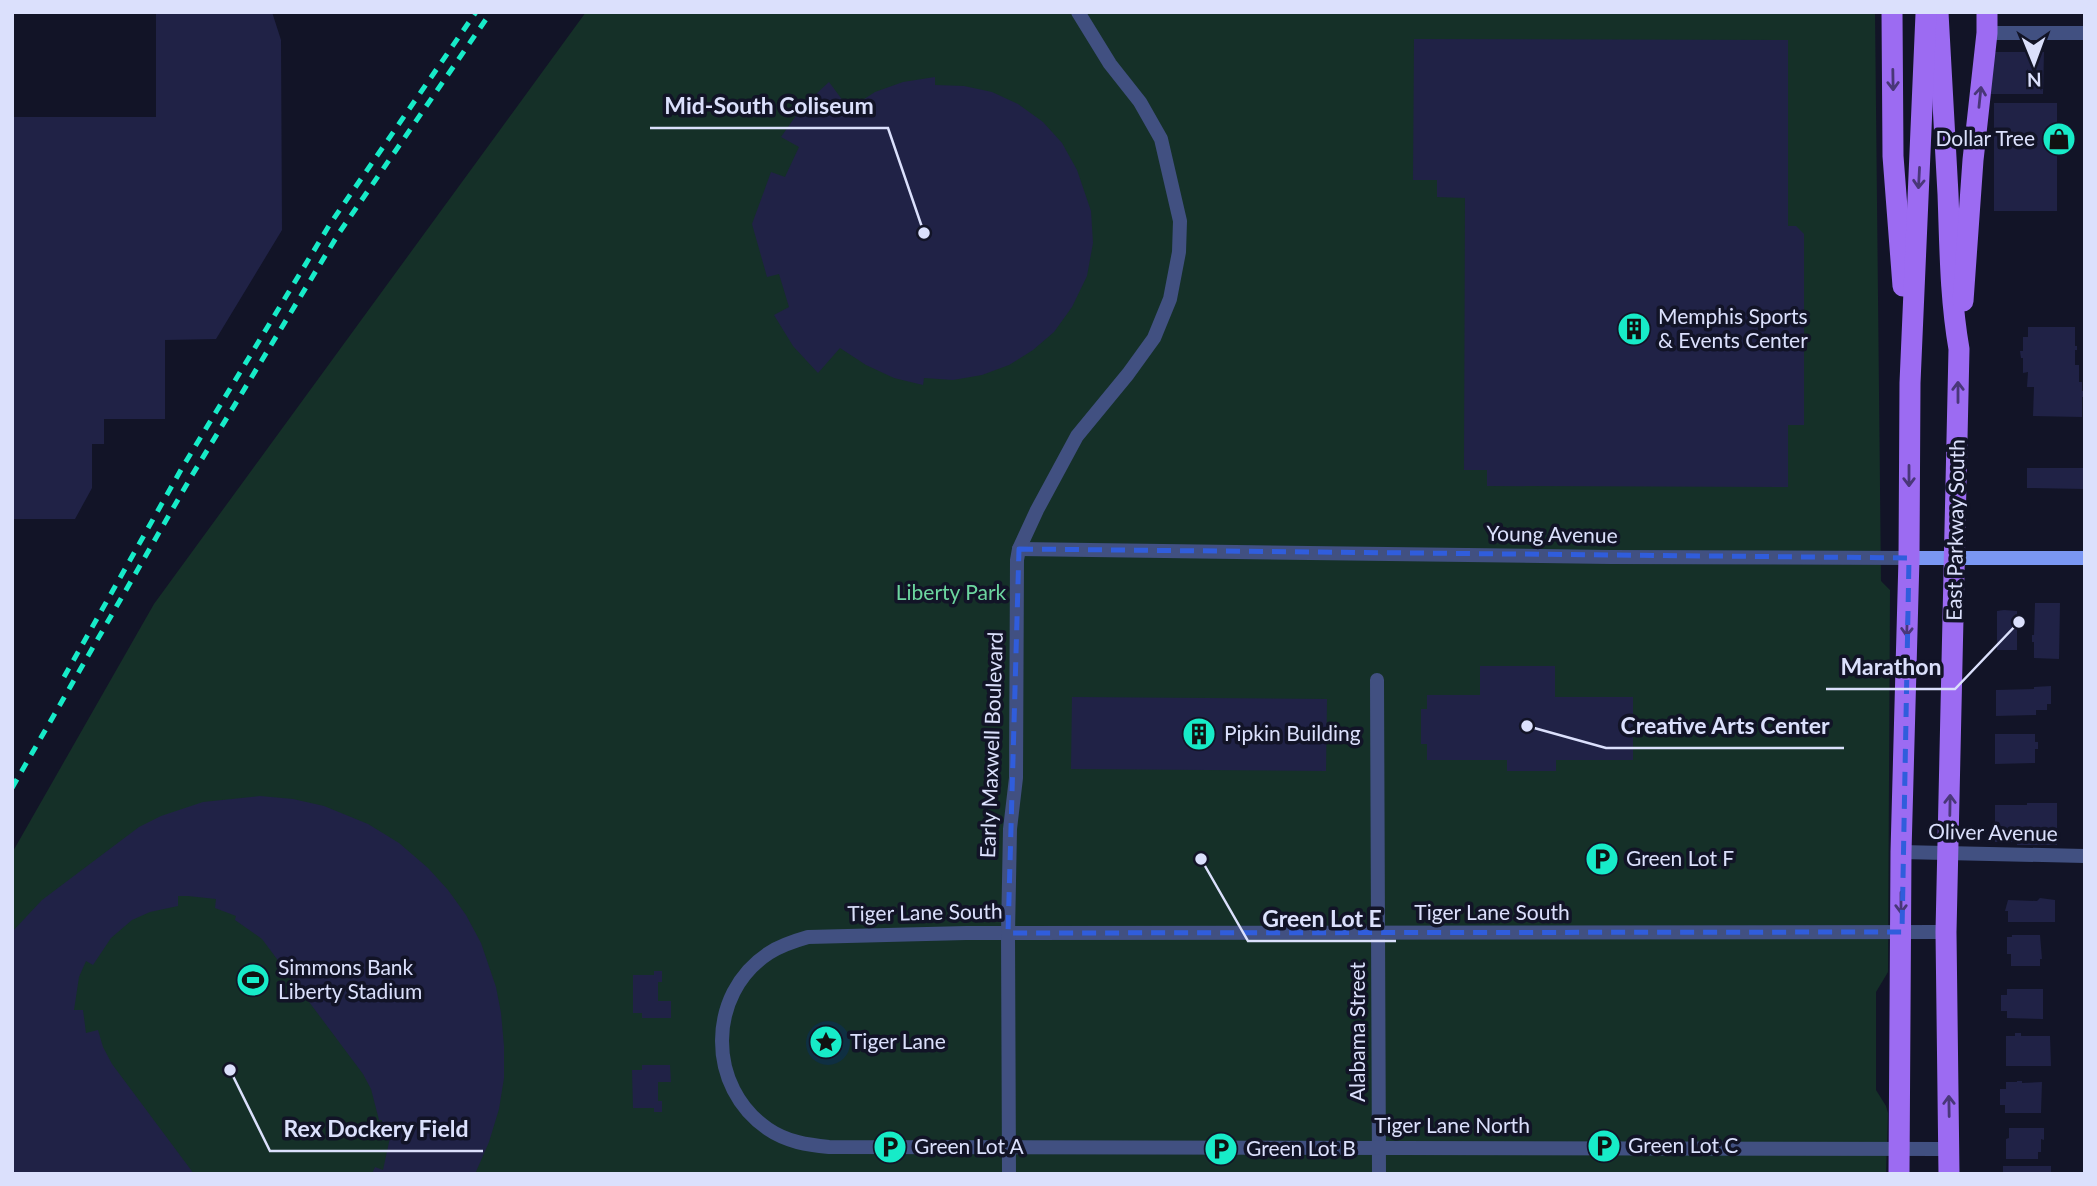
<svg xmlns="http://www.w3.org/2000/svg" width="2097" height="1186" font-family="Lato,sans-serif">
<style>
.green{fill:#153028}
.water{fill:#0f2f42}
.building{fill:#202246}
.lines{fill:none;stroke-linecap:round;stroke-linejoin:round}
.street{stroke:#415081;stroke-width:14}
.secondary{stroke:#7a97f3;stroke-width:14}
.primary{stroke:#9c6bf2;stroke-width:21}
.rail{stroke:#17ebc8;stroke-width:5;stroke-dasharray:10 9;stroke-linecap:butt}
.oneway{stroke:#493778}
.marked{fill:none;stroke:#305ddc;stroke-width:5;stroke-dasharray:14 9;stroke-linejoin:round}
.labels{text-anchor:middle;stroke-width:7;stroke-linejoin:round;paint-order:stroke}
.poi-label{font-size:21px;fill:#dbe0fc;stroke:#121427;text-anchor:start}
.street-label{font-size:21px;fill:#dbe0fc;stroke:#121427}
.park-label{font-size:21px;fill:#6cd6a0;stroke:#121427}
.leader{fill:none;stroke:#dbe0fc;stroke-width:2.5}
.callout-dot{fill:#dbe0fc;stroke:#121427;stroke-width:2.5}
.callout-label{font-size:23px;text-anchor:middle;font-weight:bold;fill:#dbe0fc;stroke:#121427;stroke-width:7;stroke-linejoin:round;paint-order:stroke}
</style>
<rect width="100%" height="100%" fill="#121427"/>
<path class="green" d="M586,12h1289l6,569 9,9 -2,382 -12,20v98l10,16 2,7 -2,61h-1874v-321l142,-249z"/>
<circle class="water" cx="828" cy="1043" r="22"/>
<g class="building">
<path d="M156,12h116l9,28 1,190 -66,109 -51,1v79h-61v25h-12v44l-17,31h-63v-402h144z"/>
<path d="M1414,39l374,1v186h8l8,8v191h-16v62l-301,-1v-16h-23l1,-272 -28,-1v-17h-24z"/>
<path d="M1991,52h53l-1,42h-52z"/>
<path d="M935,77v8l29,1 28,6 26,12 25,18 19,21 15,27 14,41 2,32 -6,33 -15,31 -18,25 -21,18 -24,15 -27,10 -29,5 -29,-2 -1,7 -29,-7 -28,-13 -26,-17 -22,25 -25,-27 -19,-31 15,-8 -10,-33 -12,3 -15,-53 19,-52 14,5 14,-30 -18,-10 21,-30 27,-25 20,27 26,-17 28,-10z"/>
<rect x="1994" y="103" width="63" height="108"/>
<path d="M2028,327h47v19h2v4h-2v15h4v17h3v9h3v6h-3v20l-49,-1 1,-29h-7l1,-15 -5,1v-15h-2l-1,-7h3v-14h5z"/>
<path d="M2027,468h58v21l-58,-1z"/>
<path d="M2035,603h25l-1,56 -25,-1v-16h-2v-7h2z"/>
<path d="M2004,610l13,1v39h-20v-39z"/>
<path d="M1480,666h75v31h78v63h-77v11h-49v-11h-80v-16h-6v-35h6v-14h53z"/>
<path d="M2051,686v18h-4v6h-11v5l-40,1v-26l38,-1v-2z"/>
<path d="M1072,697l255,2 -1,72 -255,-2z"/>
<path d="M1995,734h40v8h3v7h-3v14l-40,1z"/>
<path d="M260,796l33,3 31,7 44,18 31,19 29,25 20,22 18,25 15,28 15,44 5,26 3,33v32l-5,31 -10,33 -14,32h-103l3,-7 8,3 8,-37h-9v-13h-3l-8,-31 -8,-15 -101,-135 -27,-19 1,-4 -21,-8 1,-9 -28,-3h-10v10l-28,6 -18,8 -21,18 -18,27 -7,-4 -7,16 -5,33h9l3,23 12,-3 5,17 9,17 82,110h-182v-242l30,-32 97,-73 22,-11 42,-14z"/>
<path d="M2027,803h30v42h-40v-3h-22v-37h32z"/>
<path d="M2040,898l15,2v22h-47v-11h-3l3,-11 29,1z"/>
<path d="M2012,935h28l2,24h-2v7h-29v-12h-4v-17h5z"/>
<path d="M654,971h8v11h-4v19h13v17h-29v-5h-9v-38h21z"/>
<path d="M2007,989h36v30l-36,-1v-7h-6v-16h6z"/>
<path d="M2015,1033h6v3h29l1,30h-45v-30h9z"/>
<path d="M642,1065h28l1,17h-13v19h4v11h-8v-4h-21l-1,-38h10z"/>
<path d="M2017,1081h5v2l20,-1 -1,31h-36v-8h-5v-16h6v-7h11z"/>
<path d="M2009,1128h35v12l-3,-1v13h-3v7h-32v-20l3,-1z"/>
<rect x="2003" y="1166" width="48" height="8"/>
</g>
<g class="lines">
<g class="street">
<path d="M1987,33h98"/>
<path d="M1019,549l591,8 299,1"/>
<path d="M1377,680l2,494"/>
<path d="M1901,852l184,4"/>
<path d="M1946,932l-980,1 -158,4c-14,4 -27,8 -39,16 -63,41 -62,135 -1,176 19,13 40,16 61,18l1120,2"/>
<path d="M1009,1174l-1,-241 2,-104 6,-51 1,-218 2,-11 18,-39 40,-74 51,-62 26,-36 16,-39 9,-47 1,-31 -19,-82 -21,-37 -30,-38 -32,-52"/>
</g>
<path class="secondary" d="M1909,558h176"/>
<g class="primary">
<path d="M1892,12l1,144 10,130"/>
<path d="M1938,12c3,61 7,122 10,182 2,53 2,103 11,155l-13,583 3,242"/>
<path d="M1963,301l10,-141 14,-127v-21"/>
<path d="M1899,1174l2,-322 8,-294 1,-175 16,-369"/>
</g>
<g class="rail">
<path d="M64,677l118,-209 148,-244 146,-212"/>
<path d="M12,788l179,-311 148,-244 152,-221"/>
</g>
</g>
<defs><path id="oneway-shaft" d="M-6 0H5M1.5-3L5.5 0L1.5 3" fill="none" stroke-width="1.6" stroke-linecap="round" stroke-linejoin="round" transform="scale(1.75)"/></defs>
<g class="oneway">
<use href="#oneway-shaft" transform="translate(1893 80) rotate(89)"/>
<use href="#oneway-shaft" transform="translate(1980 97) rotate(-84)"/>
<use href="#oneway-shaft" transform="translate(1919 178) rotate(93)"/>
<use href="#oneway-shaft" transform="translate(1958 392) rotate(-90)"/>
<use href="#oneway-shaft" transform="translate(1909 476) rotate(90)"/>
<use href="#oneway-shaft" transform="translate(1907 626) rotate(92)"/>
<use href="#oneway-shaft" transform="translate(1950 805) rotate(-89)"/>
<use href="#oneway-shaft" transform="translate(1901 903) rotate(90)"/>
<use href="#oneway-shaft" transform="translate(1949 1106) rotate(-91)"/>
</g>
<path class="marked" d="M1019,549l890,9 -7,374 -894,1z"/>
<defs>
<symbol id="shop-disc" viewBox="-11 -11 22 22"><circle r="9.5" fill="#17ebc8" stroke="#121427"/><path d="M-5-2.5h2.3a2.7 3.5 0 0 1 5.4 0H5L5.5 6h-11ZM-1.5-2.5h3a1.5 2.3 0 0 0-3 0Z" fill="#111"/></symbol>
<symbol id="building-disc" viewBox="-11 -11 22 22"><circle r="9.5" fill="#17ebc8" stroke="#121427"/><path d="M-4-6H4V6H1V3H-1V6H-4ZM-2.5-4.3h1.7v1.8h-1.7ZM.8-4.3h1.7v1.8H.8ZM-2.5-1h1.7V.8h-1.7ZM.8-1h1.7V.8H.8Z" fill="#111"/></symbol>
<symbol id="parking-disc" viewBox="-11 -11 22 22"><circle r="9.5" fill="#17ebc8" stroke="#121427"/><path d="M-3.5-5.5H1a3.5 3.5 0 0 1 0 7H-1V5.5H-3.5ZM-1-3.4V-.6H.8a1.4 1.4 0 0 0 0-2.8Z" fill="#111"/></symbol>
<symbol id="stadium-disc" viewBox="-11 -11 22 22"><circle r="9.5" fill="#17ebc8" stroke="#121427"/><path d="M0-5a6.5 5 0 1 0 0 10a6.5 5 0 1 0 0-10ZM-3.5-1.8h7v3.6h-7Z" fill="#111"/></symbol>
<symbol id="sight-disc" viewBox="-11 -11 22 22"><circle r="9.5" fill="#17ebc8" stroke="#121427"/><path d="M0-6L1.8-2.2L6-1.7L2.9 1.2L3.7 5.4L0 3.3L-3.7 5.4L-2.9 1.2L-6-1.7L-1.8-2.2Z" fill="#111"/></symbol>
</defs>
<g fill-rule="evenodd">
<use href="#shop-disc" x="2040" y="120" width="38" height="38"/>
<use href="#building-disc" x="1615" y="310" width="38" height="38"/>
<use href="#building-disc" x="1180" y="715" width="38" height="38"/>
<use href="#parking-disc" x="1583" y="840" width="38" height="38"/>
<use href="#stadium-disc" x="234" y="961" width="38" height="38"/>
<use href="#sight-disc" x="807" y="1023" width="38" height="38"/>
<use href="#parking-disc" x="1585" y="1127" width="38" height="38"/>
<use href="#parking-disc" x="871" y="1128" width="38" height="38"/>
<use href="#parking-disc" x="1202" y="1130" width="38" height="38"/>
</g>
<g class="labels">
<g class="poi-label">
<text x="2035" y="146" text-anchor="end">Dollar Tree</text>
<text x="1658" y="324">Memphis Sports<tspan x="1658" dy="24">&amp; Events Center</tspan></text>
<text x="1224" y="741">Pipkin Building</text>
<text x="1626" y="866">Green Lot F</text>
<text x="278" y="975">Simmons Bank<tspan x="278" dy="24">Liberty Stadium</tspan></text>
<text x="850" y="1049">Tiger Lane</text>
<text x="1628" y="1153">Green Lot C</text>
<text x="914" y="1154">Green Lot A</text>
<text x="1246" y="1156">Green Lot B</text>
</g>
<g class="street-label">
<text transform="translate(1956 530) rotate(-89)" y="7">East Parkway South</text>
<text transform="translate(1552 535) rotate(1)" y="7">Young Avenue</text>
<text transform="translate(992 745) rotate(-88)" y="7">Early Maxwell Boulevard</text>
<text transform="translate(1993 833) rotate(1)" y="7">Oliver Avenue</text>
<text transform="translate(925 913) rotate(-1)" y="7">Tiger Lane South</text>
<text x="1492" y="920">Tiger Lane South</text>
<text transform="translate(1358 1032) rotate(-90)" y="7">Alabama Street</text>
<text x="1452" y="1133">Tiger Lane North</text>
</g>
<g class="park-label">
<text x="951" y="600">Liberty Park</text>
</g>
</g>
<path class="leader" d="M924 233L888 128H650M2019 622L1955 689H1826M1527 726L1606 748H1844M1201 859L1248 941H1396M230 1070L270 1151H483"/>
<g class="callout-dot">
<circle cx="924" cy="233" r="7"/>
<circle cx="2019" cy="622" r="7"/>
<circle cx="1527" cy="726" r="7"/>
<circle cx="1201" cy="859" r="7"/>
<circle cx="230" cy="1070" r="7"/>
</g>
<g class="callout-label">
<text x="769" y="114">Mid-South Coliseum</text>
<text x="1891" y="675">Marathon</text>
<text x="1725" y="734">Creative Arts Center</text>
<text x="1322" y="927">Green Lot E</text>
<text x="376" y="1137">Rex Dockery Field</text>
</g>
<rect width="2097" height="1186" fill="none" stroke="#dbe0fc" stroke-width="28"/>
<g transform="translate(2034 63) rotate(179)" stroke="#121427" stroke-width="5" paint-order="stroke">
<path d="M0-5L12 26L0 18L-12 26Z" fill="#dbe0fc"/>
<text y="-10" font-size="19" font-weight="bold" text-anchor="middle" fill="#dbe0fc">N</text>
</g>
</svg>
